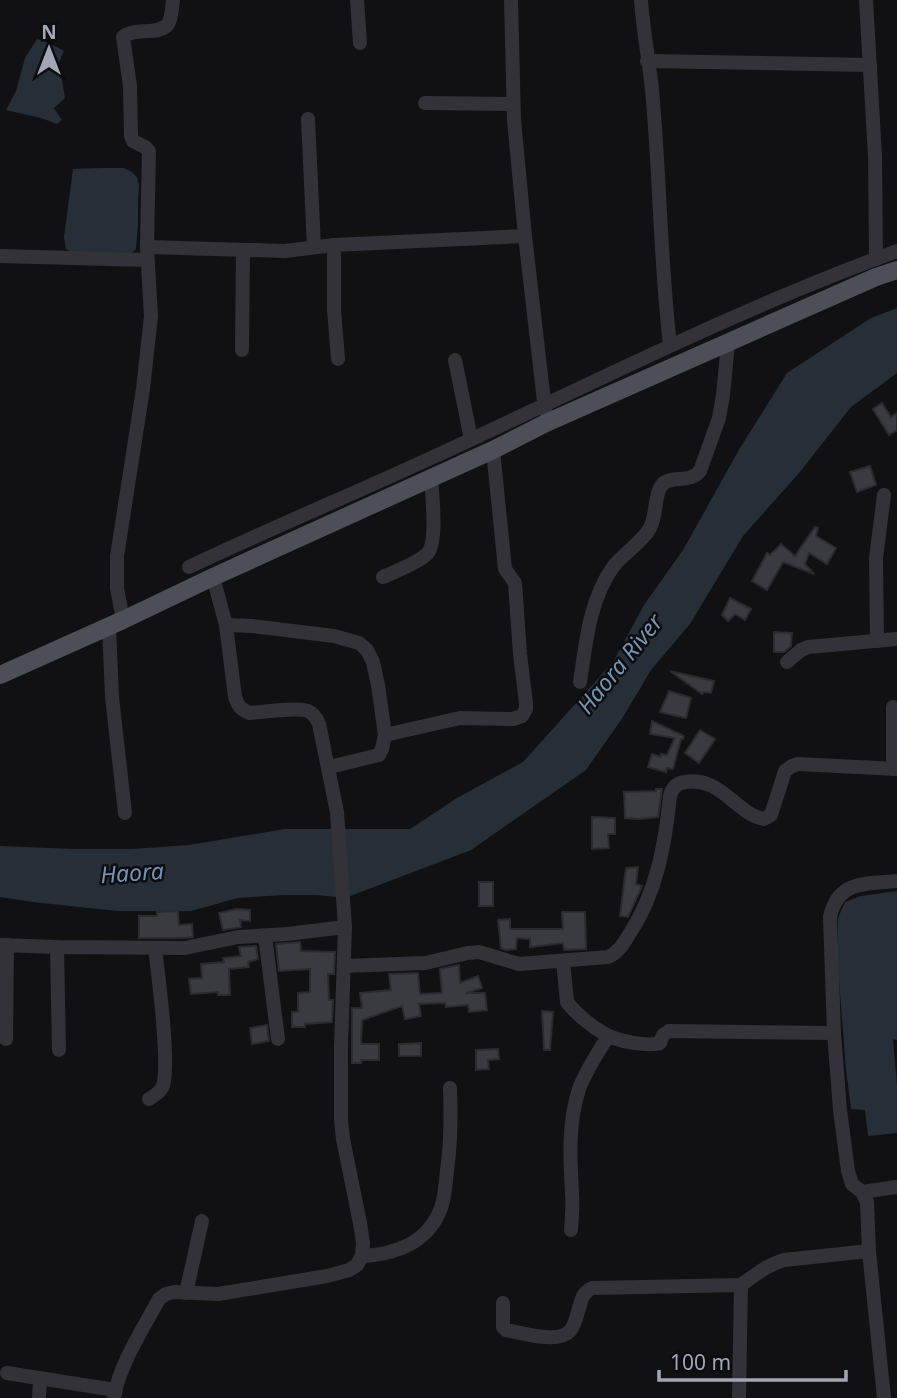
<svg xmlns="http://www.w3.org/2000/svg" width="897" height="1398" font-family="'Noto Sans',sans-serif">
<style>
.water{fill:#262f37}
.building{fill:#3a3b41;stroke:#2b2b2f;stroke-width:2}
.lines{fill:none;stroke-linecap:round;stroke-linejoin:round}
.minor{stroke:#323238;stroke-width:14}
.major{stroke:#4d4f57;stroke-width:18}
.labels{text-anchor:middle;stroke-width:5;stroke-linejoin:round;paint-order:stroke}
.water-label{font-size:23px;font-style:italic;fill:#7494b4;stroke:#0c0c0e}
</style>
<rect width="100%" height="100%" fill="#111113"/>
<g class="water">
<path d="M37,39l12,4 15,8 -5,11 6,36 -11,10 8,12 -5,4 -16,-6 -35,-8 10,-19 9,-33z"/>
<path d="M103,168h21l8,4 5,5 2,9 -1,15v23l-2,25 -5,4 -59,-1 -6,-3 -2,-12 9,-68z"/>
<path d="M897,308v65l-46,34 -52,66 -56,63 -53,88 -39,46 -28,47 -37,53 -115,80 -126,48 -28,-3h-35l-44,3 -47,13h-74l-84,-9 -33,-5v-51l74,3h58l57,-4 96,-16h125l47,-31 66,-36 90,-100 31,-57 39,-55 57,-102 47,-75 84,-55z"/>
<path d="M897,891v149l-4,-1 4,46v48l-29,3 -3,-26 -14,-1 -5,-40 -8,-102v-49l7,-16 16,-6z"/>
</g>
<g class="building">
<path d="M882,403l9,14 6,-4v17l-8,5 -16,-26z"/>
<path d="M870,466l6,19 -19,7 -7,-20z"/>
<path d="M815,527l3,1 -2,8 20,12 -9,16 -18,-11 -4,11 9,10 -31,-12 -16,28 -15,-9 15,-28 3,2 11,-11 14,12z"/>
<path d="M730,598l21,11 -6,11 -10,-6 -7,7 -6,-6z"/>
<path d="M774,632l18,1 -1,13 -7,6h-10z"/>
<path d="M670,671l44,10 -3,12 -8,-1 -1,2z"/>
<path d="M669,691l22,7 -5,20 -26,-6z"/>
<path d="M652,721l32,15 -1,3h-2l-8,30 -6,-1 -1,4 -18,-5 4,-13 9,3v-3l6,1 8,-17 -25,-4z"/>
<path d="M700,730l15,9 -16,24 -14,-10z"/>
<path d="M656,789h6l-4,28 -20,2 -13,-1 -1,-26 32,-1z"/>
<path d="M592,817l23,1v16h-7l1,14 -17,1z"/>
<path d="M638,867l-2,17 6,2 -14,31 -8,-1 6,-48z"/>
<rect x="479" y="882" width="14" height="24"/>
<path d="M237,909l13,1v11l-10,-1 1,7 -18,3 -4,-17z"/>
<path d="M178,911l1,14 13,-1 1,13 -9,1h-45v-22h18v-4z"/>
<path d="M562,912h23l1,37 -22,1 -1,-7 -33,4v-8l-13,-1 -1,11 -10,1 -5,-2 -3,-28 12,-1v10h53z"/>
<path d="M300,942l1,9 34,1 -1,22h-6l1,26h4l-1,22 -27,2v3h-13v-15h6v-19l12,-1v-23l-31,2 -3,-27z"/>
<path d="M256,946l2,13 -10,3 1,5 -20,2 1,26h-12v-3l-27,2 -2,-15 13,-1 -1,-14 23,-2 -1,-4 18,-2 -2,-9z"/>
<path d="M459,965l1,18 18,-7 4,12 -16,5h19l2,17 -18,2 -1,-7 -22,2 -1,-4 -26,1 2,12 -16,3 -3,-13 -40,14 -1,24h18v16h-18v3h-9v-55h10l-2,-15 31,-3 -2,-16 29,-1 2,21 22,-1 -2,-24z"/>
<path d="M542,1011l11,1 -3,38h-6z"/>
<path d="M267,1025l2,16 -17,3 -2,-16z"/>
<path d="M421,1043v13h-22v-12z"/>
<path d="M498,1049l1,10 -11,1 1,9 -13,1v-20z"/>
</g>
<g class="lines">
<g class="minor">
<path d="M357,0l3,43"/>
<path d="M511,0l3,120 11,116 20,174"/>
<path d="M641,0c2,30 8,60 11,90 8,85 8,170 18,255"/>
<path d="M866,0l9,156 1,103"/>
<path d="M647,61l223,4"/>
<path d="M425,103l88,1"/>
<path d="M308,119l6,128"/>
<path d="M334,245v64l4,50"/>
<path d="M147,247l138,4 49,-6 191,-9"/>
<path d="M0,256l147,4"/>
<path d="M242,350l1,-100"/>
<path d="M455,360l16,79"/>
<path d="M189,567c80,-38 162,-72 242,-109 155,-71 306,-149 466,-207"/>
<path d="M383,577c13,-6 35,-14 44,-23 11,-11 5,-60 4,-76"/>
<path d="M123,620l-6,-32v-32l26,-167 8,-73 -4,-69 2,-96 -4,-4 -12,-6 -2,-5 -1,-50 -7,-49c11,-10 37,-1 45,-13 4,-6 4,-17 5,-24"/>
<path d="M226,625l26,1 82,10 25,7 8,7 6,12 5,23 7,50 75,-17 53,1 9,-3 4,-7v-6l-6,-49 -5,-71 -10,-14 -12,-119"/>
<path d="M109,626l3,71 13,116"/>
<path d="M877,641l-1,-83 8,-63"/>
<path d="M787,662l14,-12 7,-3 89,-8"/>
<path d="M580,682c6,-39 9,-81 33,-115 10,-14 28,-23 37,-39 7,-13 4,-31 11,-42 8,-12 29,-2 39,-15l19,-53 4,-23 5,-52"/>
<path d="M893,707v62"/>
<path d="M329,767l50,-12 3,-6 3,-14"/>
<path d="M265,936l13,103"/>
<path d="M0,945l57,2 128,1 53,-11 49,-3 58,-7"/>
<path d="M57,947l2,103"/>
<path d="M563,961l4,41c9,12 25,25 38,32 11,7 43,13 55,9l3,-8 6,-4 165,2"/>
<path d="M345,966l80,-3 43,-10 11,-1 40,12 89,-7c11,-5 16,-14 22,-24 27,-41 35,-89 40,-137 2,-8 7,-13 15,-14 36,-6 51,32 79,37l7,-4 14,-44 7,-5 6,-2 99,5"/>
<path d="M6,1039l1,-94"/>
<path d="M149,1099c5,-3 10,-6 13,-11 9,-17 -4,-115 -7,-140"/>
<path d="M862,1192l35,-5"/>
<path d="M571,1230c1,-12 2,-25 1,-38 -2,-34 -4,-69 7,-103 7,-19 19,-36 29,-53"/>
<path d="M362,1256c35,-2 66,-13 79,-48 4,-12 5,-26 6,-38 4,-27 4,-55 3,-82"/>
<path d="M186,1293l16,-72"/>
<path d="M503,1303v24l3,3c16,3 52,14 64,1 6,-7 7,-18 10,-26 2,-8 4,-13 12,-17l149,-3c16,-11 24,-19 43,-25l85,-9"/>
<path d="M7,1373l108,17"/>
<path d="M39,1398l1,-20"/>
<path d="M114,1398c5,-33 29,-69 45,-99l7,-5 8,-2 44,2 109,-18 22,-6 8,-5 5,-9 1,-13 -3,-20 -17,-84 -2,-19v-74l4,-119 -8,-115 -18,-88c-2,-5 -5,-10 -11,-13 -10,-4 -46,1 -58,2 -9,-3 -12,-7 -15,-16l-9,-72 -13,-48"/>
<path d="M739,1398l2,-113"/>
<path d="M884,1398l-15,-147 -2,-49 -5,-10 -10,-8 -4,-13 -8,-61 -6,-77 -4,-116c8,-37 36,-33 67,-36"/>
</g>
<path class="major" d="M0,675l123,-55 90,-43 280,-127 53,-27 330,-146 21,-7"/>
</g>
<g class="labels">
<g class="water-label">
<text transform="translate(620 664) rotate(-51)" y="8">Haora River</text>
<text transform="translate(132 873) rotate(-4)" y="8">Haora</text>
</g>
</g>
<g transform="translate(49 49)" stroke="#0c0c0e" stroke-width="5" paint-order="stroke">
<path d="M0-5L12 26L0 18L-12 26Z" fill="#a1a6b5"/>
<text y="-10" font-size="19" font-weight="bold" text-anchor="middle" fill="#a1a6b5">N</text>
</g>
<path d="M659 1370v10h187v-10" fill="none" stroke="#a1a6b5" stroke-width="3.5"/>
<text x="670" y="1370" font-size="21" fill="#a1a6b5" stroke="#0c0c0e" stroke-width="5" paint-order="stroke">100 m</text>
</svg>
